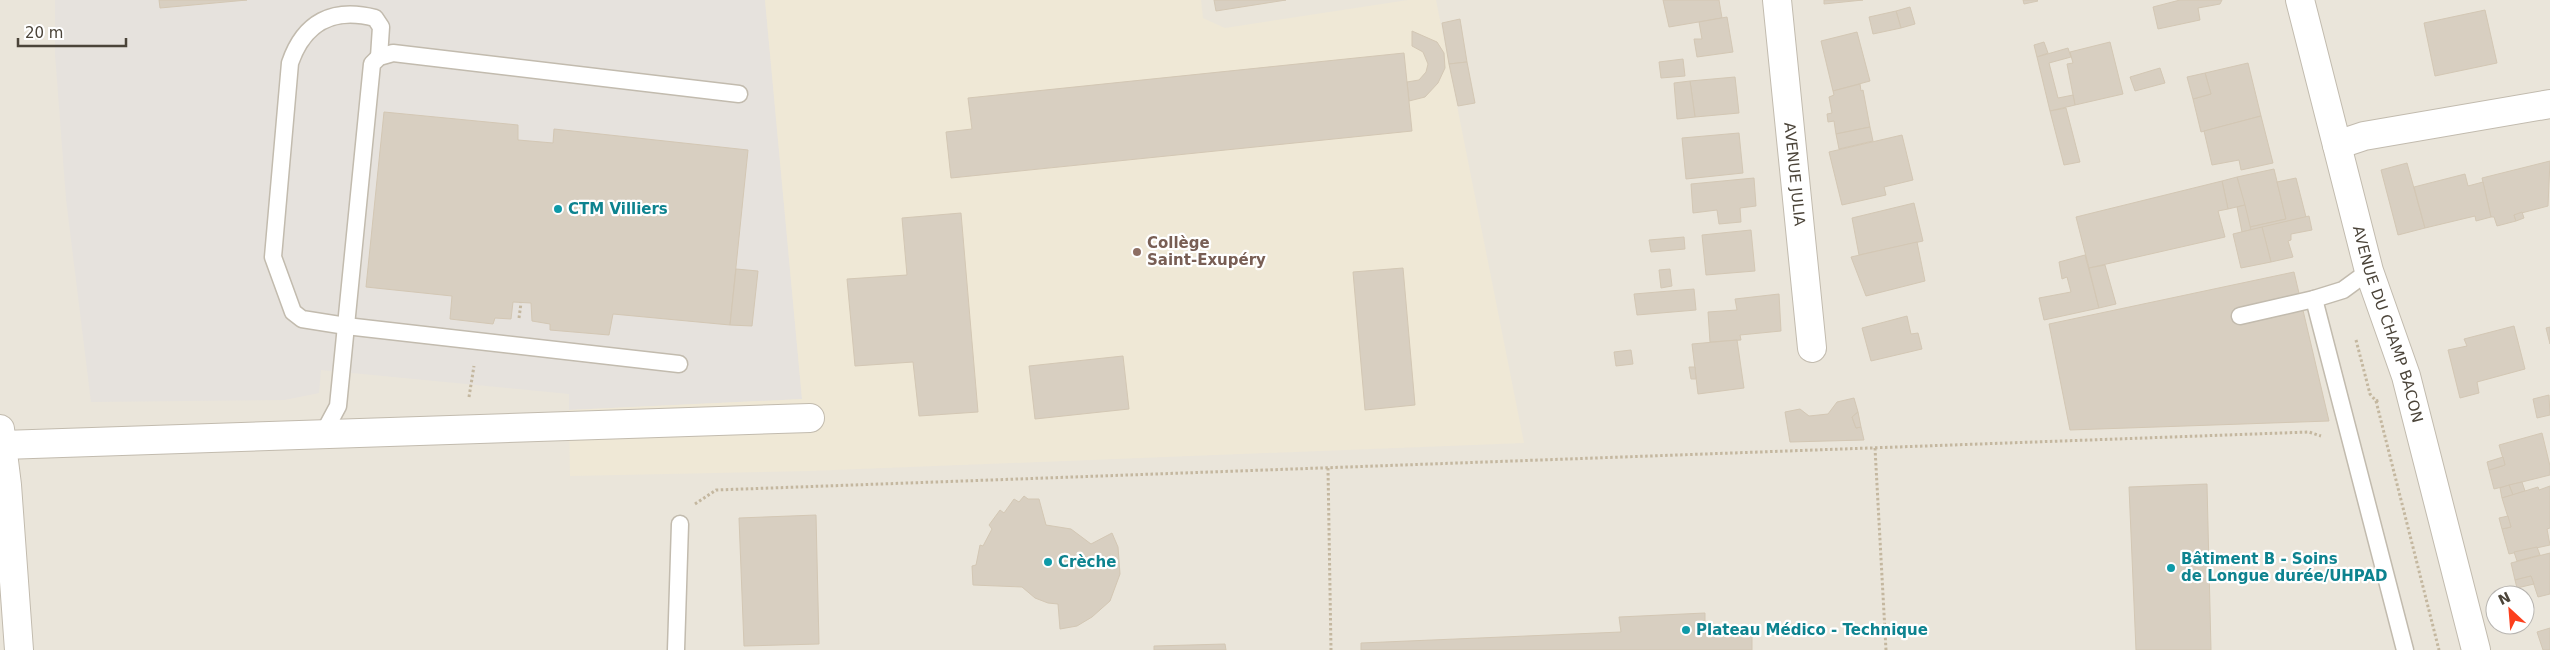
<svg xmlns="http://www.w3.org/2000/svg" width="2550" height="650" font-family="'DejaVu Sans',sans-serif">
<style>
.residential{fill:#eae5da;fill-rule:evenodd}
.industrial{fill:#e6e2dd}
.education{fill:#efe8d6}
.building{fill:#d8cfc1;stroke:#d3c7b4}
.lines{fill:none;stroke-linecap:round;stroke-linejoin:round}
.service-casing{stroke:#c2bbae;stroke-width:19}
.minor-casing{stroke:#c2bbae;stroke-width:30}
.path{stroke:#c4b79f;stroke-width:3;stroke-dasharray:2.5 2.5;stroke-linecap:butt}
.service{stroke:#fff;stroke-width:16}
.minor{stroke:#fff;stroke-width:28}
.culture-dot{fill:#0f9aa8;stroke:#fff;stroke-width:2}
.education-dot{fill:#8d6e63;stroke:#fff;stroke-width:2}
.labels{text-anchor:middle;stroke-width:4.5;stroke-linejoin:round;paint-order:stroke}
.street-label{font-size:15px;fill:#4b4439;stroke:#fff}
.culture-label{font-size:15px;font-weight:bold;fill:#0d838f;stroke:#fff;text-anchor:start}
.education-label{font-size:15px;font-weight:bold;fill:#785e54;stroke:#fff;text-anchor:start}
</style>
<rect width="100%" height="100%" fill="#f6f3ec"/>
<path class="residential" d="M0,0h2550v650h-2550zM2495,595h30v30h-30z"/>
<path class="industrial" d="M55,0h710l37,399 -233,11v-16l-248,-24 -2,23 -35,7 -193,2 -25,-203 -11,-145z"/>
<path class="education" d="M765,0h436l2,18 22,10 183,-28h28l88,443 -715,28 -239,5 -1,-66 233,-11z"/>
<g class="building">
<path d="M159,0h88l-87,8z"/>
<path d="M1214,0h72l-70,11z"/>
<path d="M1663,0h56l3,18 -53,9z"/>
<path d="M1824,0h39l-39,4z"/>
<path d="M2023,0h14l1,1 -14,3z"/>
<path d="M2222,0l-2,4 -22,4 2,12 -42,9 -5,-22 27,-7z"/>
<path d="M1910,7l5,17 -14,4 -5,-17z"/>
<path d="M2485,10l12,53 -62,13 -11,-53z"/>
<path d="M1896,11l5,17 -28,6 -4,-17z"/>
<path d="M1727,17l6,35 -36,5 -3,-18h8l-3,-17z"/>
<path d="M1460,19l7,43 -18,2 -7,-41z"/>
<path d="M1412,31l25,11 7,11 1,15 -7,15 -13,14 -16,4 -2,-19 12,-2 7,-8 2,-8 -5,-12 -11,-6z"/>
<path d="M1857,32l13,49 -37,10 -12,-50z"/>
<path d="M2044,42l4,11 -11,4 -3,-12z"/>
<path d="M2110,42l13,52 -48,11 -8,-41 6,-1 -3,-11z"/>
<path d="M2068,48l3,9 -22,6 9,35 15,-3 2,10 -25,6 -13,-54z"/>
<path d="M1404,53l8,78 -461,47 -5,-46 26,-3 -4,-31z"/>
<path d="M1683,59l2,17 -24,2 -2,-16z"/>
<path d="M1467,62l8,41 -17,3 -9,-42z"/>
<path d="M2248,63l13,53 -60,16 -8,-33 18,-5 -6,-21z"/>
<path d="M2160,68l5,15 -30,8 -5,-14z"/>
<path d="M2205,73l6,21 -18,5 -6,-22z"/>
<path d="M1735,77l4,36 -44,4 -5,-36z"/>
<path d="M1690,81l5,36 -18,2 -3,-36z"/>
<path d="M1860,84l1,7 2,-1 7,37 -34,7 -2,-13 -6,1 -1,-8 5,-1 -3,-16 5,-2 -1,-4z"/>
<path d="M2066,108l14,54 -16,3 -14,-54z"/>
<path d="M384,112l134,13v15l35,3 1,-14 194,21 -18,175 -117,-11 -4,21 -59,-5v-6l-18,-3 -1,-18 -18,-1 -2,17 -16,-1 -2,6 -43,-5 2,-23 -86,-9z"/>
<path d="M2261,116l12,47 -32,7 -2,-10 -27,5 -8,-34z"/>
<path d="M1870,127l3,14 -34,8 -3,-15z"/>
<path d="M1739,133l4,40 -57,6 -4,-41z"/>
<path d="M1902,135l11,45 -29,7 2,8 -44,10 -13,-53z"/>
<path d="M2550,161l-2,45 -34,9 2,6 -19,5 -3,-9h-3l-9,-39z"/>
<path d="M2407,163l18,65 -27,7 -17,-65z"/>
<path d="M2274,169l12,50 -36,8 -13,-50z"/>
<path d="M2465,174l3,12 15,-4 8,35 -15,4 -1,-5 -50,12 -11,-41z"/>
<path d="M2237,177l8,28 -17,4 -6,-28z"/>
<path d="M1754,178l2,28 -16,2 1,14 -22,2 -2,-14 -24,3 -2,-29z"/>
<path d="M2296,178l10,39 -55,13 -1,-3 36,-8 -9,-37z"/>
<path d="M2222,181l6,28 -10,2 7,26 -136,31 -13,-51z"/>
<path d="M1914,203l9,38 -64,14 -7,-37z"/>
<path d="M2245,205l6,25 -9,2 -5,-25z"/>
<path d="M2522,212l2,6 -8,3 -2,-6z"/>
<path d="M961,213l17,199 -59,4 -6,-54 -58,4 -8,-87 60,-4 -5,-57z"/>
<path d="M2309,216l3,14 -21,4v6l-3,1 5,16 -22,5 -9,-35z"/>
<path d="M2262,227l9,35 -30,6 -8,-34z"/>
<path d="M1751,230l4,41 -49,4 -4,-40z"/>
<path d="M1684,237l1,12 -34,3 -2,-12z"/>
<path d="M1917,242l8,39 -59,15 -15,-39z"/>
<path d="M2085,255l14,53 -55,12 -5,-22 32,-6 -4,-15 -5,2 -3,-17z"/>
<path d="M2105,265l11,39 -17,4 -10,-40z"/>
<path d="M1403,268l12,137 -50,5 -12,-138z"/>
<path d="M736,269l22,2 -6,55 -22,-1z"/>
<path d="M1670,269l2,17 -11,2 -2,-18z"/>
<path d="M2294,272l35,149 -259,9 -21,-106z"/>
<path d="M1694,289l2,21 -59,5 -3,-21z"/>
<path d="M1779,294l2,37 -41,4 1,5 -31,2 -2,-30 29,-2 -2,-11z"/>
<path d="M1907,316l4,18 7,-1 4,16 -51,12 -9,-33z"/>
<path d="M2514,326l11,43 -48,13 2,11 -19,5 -12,-48 19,-4 -3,-7z"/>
<path d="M2550,327v17l-4,-16z"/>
<path d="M1737,340l7,48 -46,6 -6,-50z"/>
<path d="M1631,350l2,14 -17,2 -2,-14z"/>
<path d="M1123,356l6,53 -94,10 -6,-53z"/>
<path d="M1689,367h6l1,12h-5z"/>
<path d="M2549,395l1,20 -13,3 -4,-19z"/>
<path d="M1854,398l4,14 -6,5 4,11 5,-1 3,13 -74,2 -5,-30 15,-3 9,7 19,-2 9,-12z"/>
<path d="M1858,412l3,15 -5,1 -4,-11z"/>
<path d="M2542,433l8,33v9l-56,14 -5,-19 16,-5 -6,-20z"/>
<path d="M2503,457l2,8 -16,5 -2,-8z"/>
<path d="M2522,482l3,9 -12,4 -4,-10z"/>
<path d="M2207,484l4,166h-75l-7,-163z"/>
<path d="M2509,485l4,10 -11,3 -2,-10z"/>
<path d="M2550,486v42l-3,1 3,16 -41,9 -7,-25 9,-2 -9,-29 36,-11 1,3z"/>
<path d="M1024,496l4,3h11l7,26 25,4 20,15 21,-11 6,14 2,27 -10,27 -18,16 -15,9 -17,3 -2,-25 -10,-1 -13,-5 -13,-11 -49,-2 -1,-19 4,-1 4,-20 3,1 9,-17 -3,-4 11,-15 4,3 10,-14 5,3z"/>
<path d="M816,515l3,129 -75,2 -5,-128z"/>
<path d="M2508,516l3,11 -9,2 -3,-11z"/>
<path d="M2537,547l3,8 -23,6 -3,-9z"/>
<path d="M2550,553v41l-12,3 -7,-21 -16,4 -4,-17z"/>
<path d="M2531,576l3,8 -17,4 -2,-8z"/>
<path d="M1705,613v14l47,2v21h-391v-7l260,-11 -2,-15z"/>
<path d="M2550,628v22h-7l-6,-18z"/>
<path d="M1225,644l1,6h-72v-4z"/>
</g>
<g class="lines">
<defs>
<g id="service">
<path d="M379,57l2,-30 -6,-9c-42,-11 -71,4 -85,45l-17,194 20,55 9,7 44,7 333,38"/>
<path d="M2369,271l-26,19 -29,9 91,351"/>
<path d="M2240,316l74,-17"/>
<path d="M323,434l15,-28 34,-342 7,-7 14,-4 346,41"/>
<path d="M676,650l4,-126"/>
</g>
<g id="minor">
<path id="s1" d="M1777,0l35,348"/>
<path id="s2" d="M2300,0l69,271 37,105 70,274"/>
<path d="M2337,145l27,-9 186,-32"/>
<path d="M0,429l7,56 12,165"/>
<path d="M3,445l807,-27"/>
</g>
</defs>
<use href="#service" class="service-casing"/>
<use href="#minor" class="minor-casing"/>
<g class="path">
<path d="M519,318l2,-15"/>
<path d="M2356,340l14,54 6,7 4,-1"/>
<path d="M469,397l5,-31"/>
<path d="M2376,401l63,249"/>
<path d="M1875,448l11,202"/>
<path d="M1328,468l3,182"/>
<path d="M695,504l21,-14 1593,-58 12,4"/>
</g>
<use href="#service" class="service"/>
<use href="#minor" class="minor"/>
</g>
<g class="culture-dot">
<circle cx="558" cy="209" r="5"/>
<circle cx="1048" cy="562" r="5"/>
<circle cx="2171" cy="568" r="5"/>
<circle cx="1686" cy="630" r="5"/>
</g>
<circle class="education-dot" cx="1137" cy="252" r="5"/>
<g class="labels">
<g class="street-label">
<text dy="5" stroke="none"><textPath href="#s1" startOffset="175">AVENUE JULIA</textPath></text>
<text dy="5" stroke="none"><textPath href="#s2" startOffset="336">AVENUE DU CHAMP BACON</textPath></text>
</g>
<g class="culture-label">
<text x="568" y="214">CTM Villiers</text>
<text x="2181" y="564">Bâtiment B - Soins<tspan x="2181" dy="17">de Longue durée/UHPAD</tspan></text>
<text x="1058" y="567">Crèche</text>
<text x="1696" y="635">Plateau Médico - Technique</text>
</g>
<g class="education-label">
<text x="1147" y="248">Collège<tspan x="1147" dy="17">Saint-Exupéry</tspan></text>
</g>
</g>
<g transform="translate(2510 610) rotate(334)"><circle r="24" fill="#ffffff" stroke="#b7b4b0"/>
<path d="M0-4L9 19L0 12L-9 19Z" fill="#fc3f1d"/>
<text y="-8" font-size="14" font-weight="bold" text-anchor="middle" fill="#4b4439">N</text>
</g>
<path d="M18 38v8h108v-8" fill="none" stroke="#4b4439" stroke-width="2.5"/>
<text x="25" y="38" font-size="15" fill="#4b4439" stroke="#ffffff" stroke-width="4" paint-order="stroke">20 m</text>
</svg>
